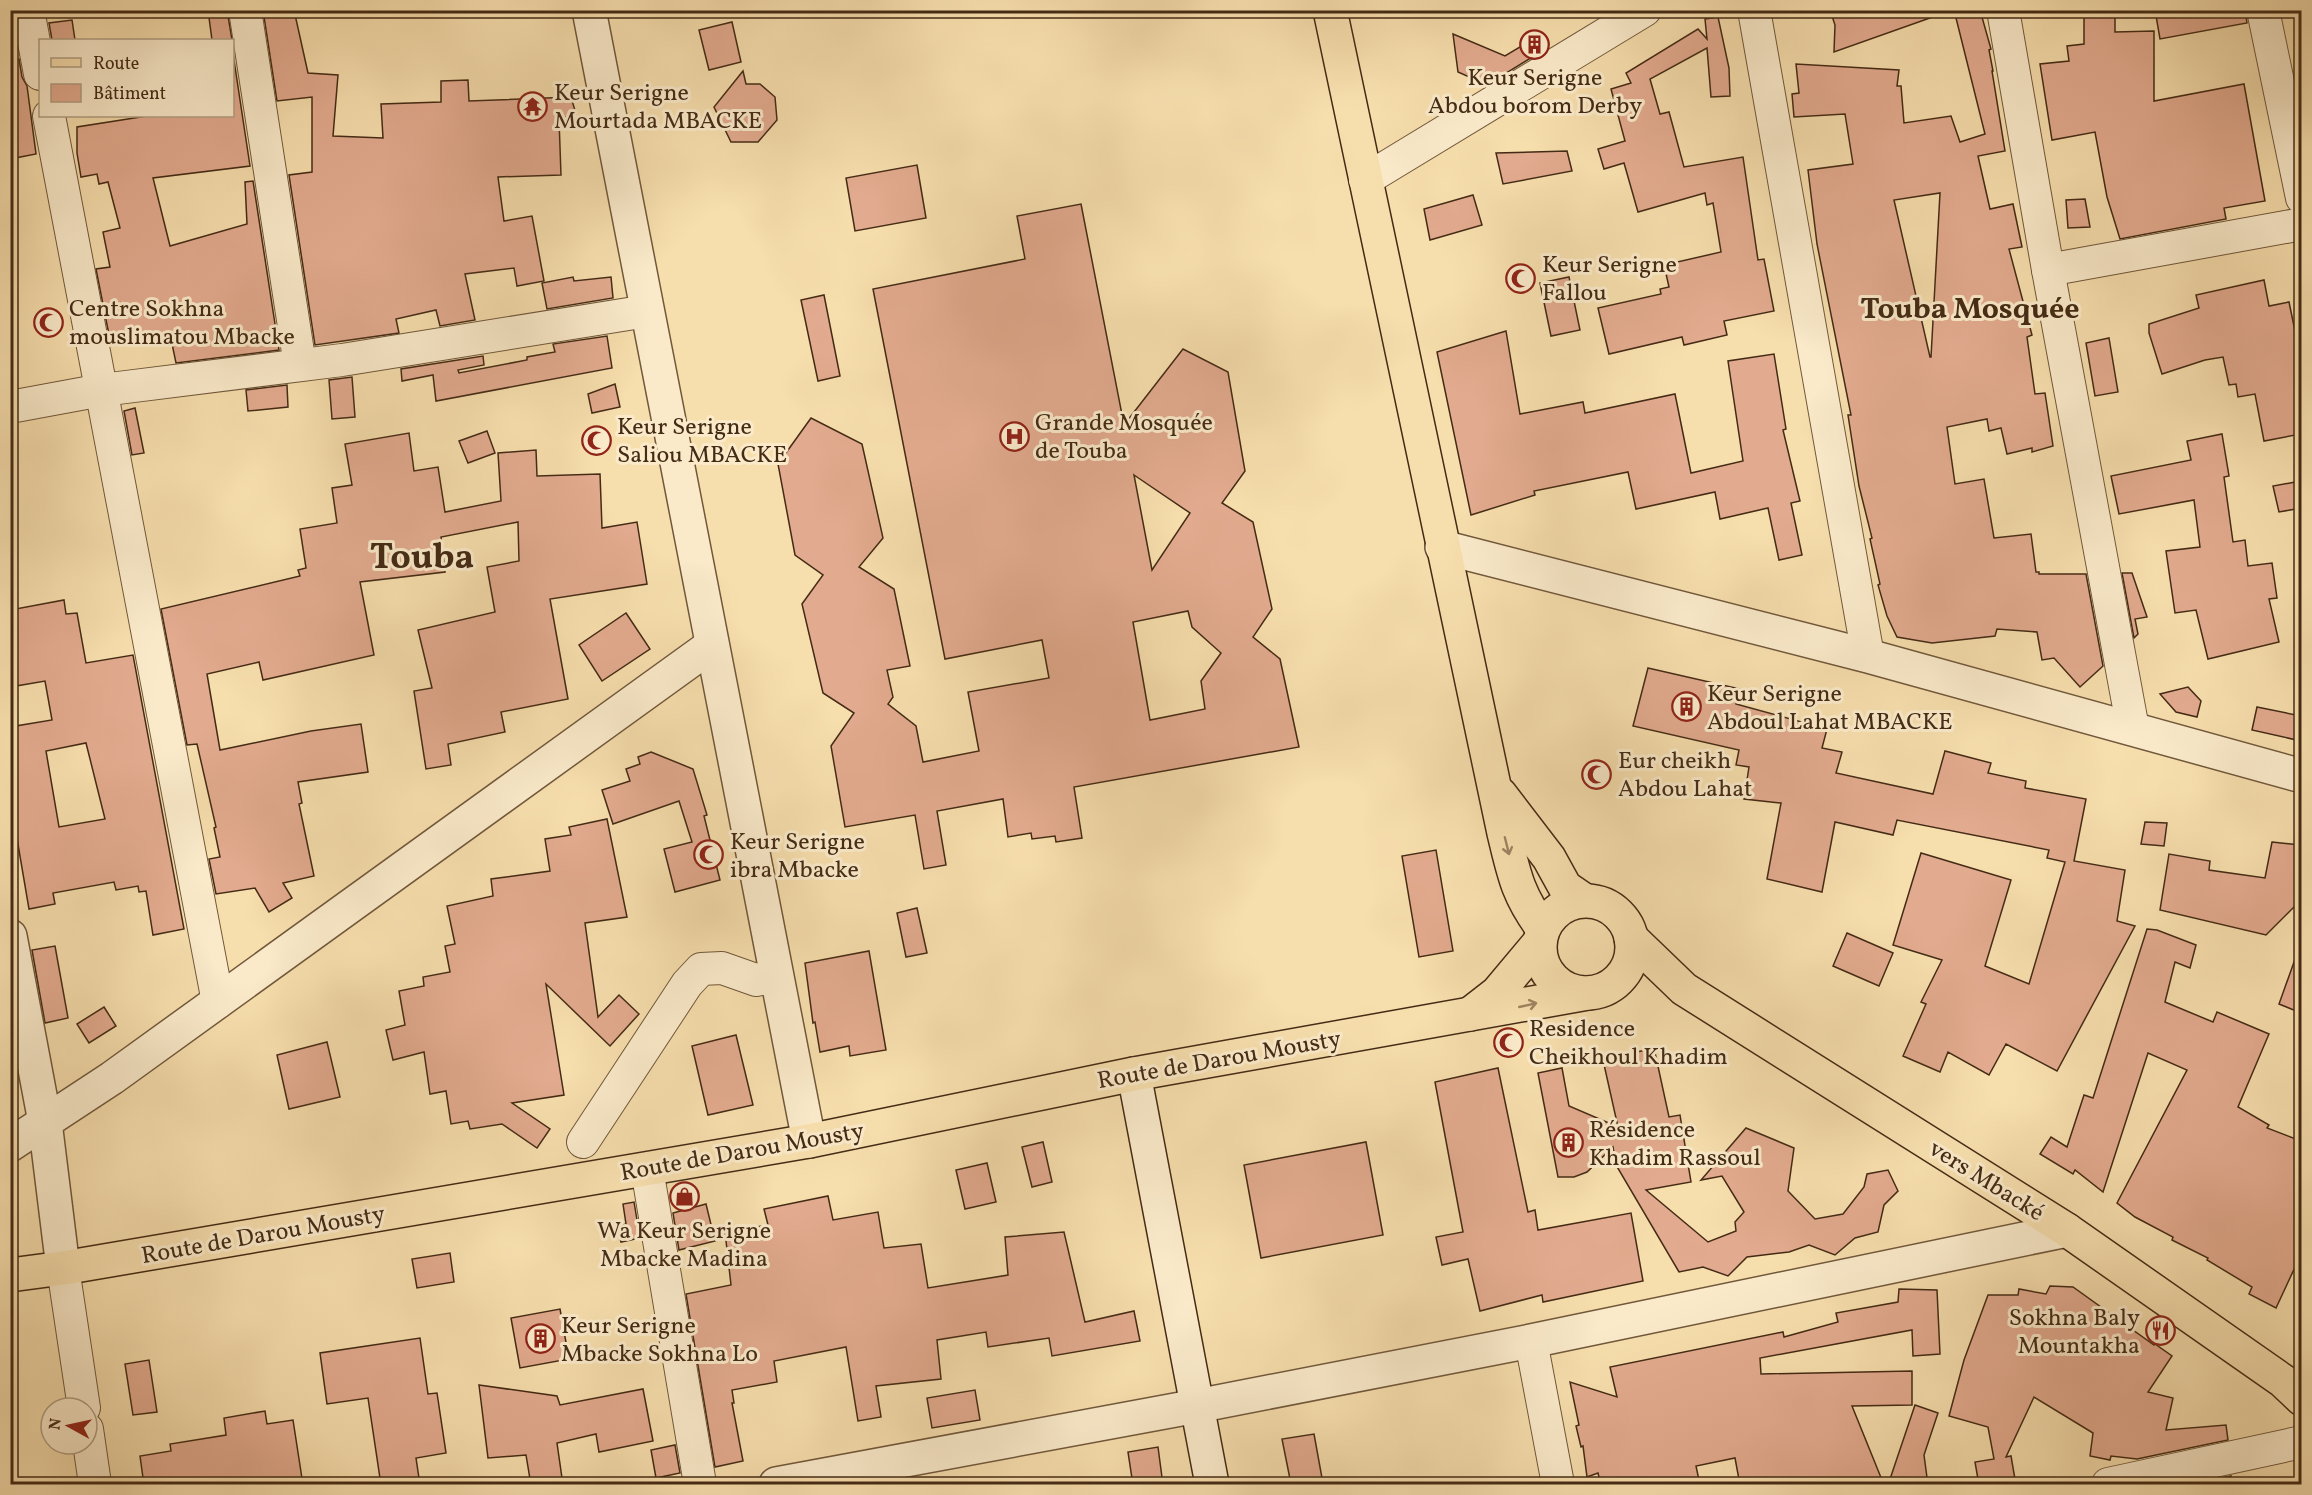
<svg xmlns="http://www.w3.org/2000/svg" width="2312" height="1495" font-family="Vollkorn,serif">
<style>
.building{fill:#e2aa8e;stroke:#442b15;stroke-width:1.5;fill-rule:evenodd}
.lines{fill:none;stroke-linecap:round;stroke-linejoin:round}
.minor-casing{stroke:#71583b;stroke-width:34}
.tertiary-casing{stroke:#71583b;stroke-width:36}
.secondary-casing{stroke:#442b15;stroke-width:36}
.primary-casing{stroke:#442b15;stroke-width:36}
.minor{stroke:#faeaca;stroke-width:32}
.tertiary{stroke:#faeaca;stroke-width:33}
.secondary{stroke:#faeaca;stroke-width:33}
.primary{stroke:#f7dead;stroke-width:33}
.oneway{stroke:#9e8461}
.labels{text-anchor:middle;stroke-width:6;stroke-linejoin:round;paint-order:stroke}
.poi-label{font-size:24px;fill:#442b15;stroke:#faeaca;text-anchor:start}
.street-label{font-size:24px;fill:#442b15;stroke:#faeaca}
.district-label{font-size:30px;font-weight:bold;fill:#442b15;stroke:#faeaca}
.town-label{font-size:36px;font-weight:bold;fill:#442b15;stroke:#faeaca}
</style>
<rect width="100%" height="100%" fill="#f7dead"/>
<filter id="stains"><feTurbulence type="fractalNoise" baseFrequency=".00333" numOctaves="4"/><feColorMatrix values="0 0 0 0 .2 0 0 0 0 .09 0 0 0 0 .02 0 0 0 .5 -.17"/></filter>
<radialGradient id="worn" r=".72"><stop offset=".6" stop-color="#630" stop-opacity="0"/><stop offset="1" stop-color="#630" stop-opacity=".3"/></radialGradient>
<g class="building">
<path d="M208,10h19l5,30h-20z"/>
<path d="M263,10h31l14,63 30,2 -5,61 50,2 -2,-34 60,-2v-21l27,-1 1,21 102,-4 5,17 -17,5 2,56 -63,2 6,44 28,-5 12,65 -27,5 -3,-18 -49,6 10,46 -35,6 -4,-16 -40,9 3,14 -84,12 -26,-170 23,-3v-75l-35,4z"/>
<path d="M1830,10h113l1,3 -110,39 1,-27z"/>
<path d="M1954,10h26l11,39 -2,1 4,21h-1l13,80 -27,5 12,53 23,-5 9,43 -13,2 23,86 -5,2 8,57 10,-1 8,53 -21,6v-4l-25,6 -6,-26 -12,3 -2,-12 -40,8 8,57 29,-5 10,59 37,-4 5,38h3v2h47l17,92 -23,21 -26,-29 -12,2 -5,-28 -40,-3 -2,7 -63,7 -35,-6 -10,-21 -9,-31 2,-1 -10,-45 2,-1 -13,-52 -11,-71h3l-34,-171 -9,-74 45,-6 -8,-50 -51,3 -2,-23 7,-1 -3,-29 103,6 -2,16h4l3,37 47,-7 9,26 25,-8zM1940,193l-9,164h-1l-36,-157z"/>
<path d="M2155,10h90l2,13 -87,16z"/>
<path d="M2115,16v16l39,-1v70l90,-17 21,117 -41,7 2,11 -106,20 -13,-42 -12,-65 -43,8 -12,-76 29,-3 -2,-15 17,-2v-27z"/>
<path d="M1718,17l11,51 1,28 -19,1 -4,-49 -57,31 10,35 9,-2 15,55 59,-10 15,103 6,-1 10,52 -50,10 3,14 -43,10 -2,-8 -73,17 -11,-46 63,-14 -1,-5 9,-2 -5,-22 57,-13 -8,-49 -6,2 -2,-12 -67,19 -14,-49 -20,6 -6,-20 27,-8 -14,-52 20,-6 -5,-10 72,-44 9,10 -2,-20z"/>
<path d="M72,20l3,20h-23l-3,-17z"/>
<path d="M732,22l9,40 -32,8 -10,-40z"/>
<path d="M1453,34l52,22 35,-21 7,13 -60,37 -29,-13z"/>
<path d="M232,47l18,119 -97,12 17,68 77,-22 -2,-42 8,-1 26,169 -103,13 -6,-29 -59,11 -15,-76 14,-2 -7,-35 17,-4 -12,-46 -9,2 -2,-10 -16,3 -4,-24v-26l70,-11h85z"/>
<path d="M10,59h9l3,18 5,9 9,68 -21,4 -5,-32z"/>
<path d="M743,71l3,13h14l15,13 2,23 -19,22h-27l-17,-35z"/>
<path d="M1567,151l5,20 -69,13 -7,-31z"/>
<path d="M917,165l9,53 -71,13 -9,-53z"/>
<path d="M1473,195l9,30 -52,15 -6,-31z"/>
<path d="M2085,199l5,28 -22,1 -2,-28z"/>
<path d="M1081,204l43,221 59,-76 45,23 17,99 -23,32 31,19 19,87 -19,28 27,22 19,88 -225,40 8,51 -26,4 -1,-6 -23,3 -1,-6 -23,4 -5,-38 -66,12 9,54 -22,4 -9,-54 -70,12 -14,-81 23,-33 -31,-20 -21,-89 21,-29 -28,-20 -17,-91 33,-46 51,26 21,94 -24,29 35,22 16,77 -23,4 6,27 -5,7 28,22 7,36 56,-11 -11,-59 81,-14 -7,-38 -97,19 -72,-370 152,-30 -8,-43zM1134,475l56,38 -38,57zM1188,611l4,16 29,26 -20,28 4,28 -55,11 -17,-98z"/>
<path d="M573,277l1,4 37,-4 2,21 -66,11 -5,-26z"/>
<path d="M1569,277l11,53 -29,6 -11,-53z"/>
<path d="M2264,280l5,26 20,-4 12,58v74l-37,7 -9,-47 -17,3 -2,-13 -7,1 -6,-28 -18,3 -43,14 -13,-41v-9l50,-16 -3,-13z"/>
<path d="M824,295l16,81 -22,5 -17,-81z"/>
<path d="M1506,331l14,83 63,-12 2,11 90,-19 16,79 52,-12 -15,-100 46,-7 12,75 -3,1 17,71 -9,2 11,52 -23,5 -11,-52 -48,11 -5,-27 -79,17 -8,-37 -94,19 1,4 -64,20 -34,-163z"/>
<path d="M607,336l5,32 -176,33 -3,-26 -31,6 -1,-12 82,-13 1,9 -26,5 1,3 68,-13v-3l28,-5 -2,-8z"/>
<path d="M2109,338l9,54 -23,4 -9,-53z"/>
<path d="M352,377l3,40 -23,2 -3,-39z"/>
<path d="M615,384l5,23 -28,6 -4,-19z"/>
<path d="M287,385l1,22 -40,4 -2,-21z"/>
<path d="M135,408l9,45 -12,2 -8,-44z"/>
<path d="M487,431l8,22 -27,10 -9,-22z"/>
<path d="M409,433l5,38 24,-4 7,45 56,-11 -3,-48 38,-3 1,26 63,-2 2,54 35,-6 10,62 -97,15 18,100 -67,13 4,20 -57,12 3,21 -25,4 -12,-78 18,-3 -14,-58 77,-18 -8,-45 32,-6 -1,-39 -77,15 4,35 -85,10 14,73 -111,25 -4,-18 -52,12 13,76 91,-19 50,-7 7,48 -70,10 4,21 -3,1 15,72 -31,7 9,15 -23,14 -14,-24 -39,6 -7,-35 11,-2 -6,-29 2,-1 -19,-83 -10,1 -26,-136 139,-33 -2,-6 8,-2 -6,-39 37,-6 -5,-35 20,-3 -7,-41z"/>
<path d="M2222,434l7,42 -5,1 9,65 12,-2 3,26 24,-3 5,35 -8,1 10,43 -71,17 -12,-49 -21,3 -9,-62 34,-4 -6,-47 -75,14 -8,-38 80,-16 -4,-19z"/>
<path d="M2301,481v27l-22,4 -6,-26z"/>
<path d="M2122,573h10l15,44 -12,2 3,15 -4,4z"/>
<path d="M64,600l2,14 11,-1 9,50 47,-8 51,274 -31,6 -7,-44 -7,1 -1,-6 -22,4 -2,-8 -61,11 2,11 -26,5 -15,-88 -4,1v-95l42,-7 -7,-39 -35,6v-77zM86,743l19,76 -46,8 -13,-76z"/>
<path d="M626,613l24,36 -48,32 -23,-36z"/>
<path d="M1648,668l92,21 -4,15 91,25 -5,19 20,4 -6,21 97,21 12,-43 46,12 -3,10 38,8 -1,7 61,11 -12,62 51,9 -8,51 18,5 -78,145 -51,-27 -17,31 -41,-23 -8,20 -37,-16 23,-52 -5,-2 21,-42 -49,-15 28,-92 90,27 -26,86 44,18 36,-122 -18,-4 2,-8 -152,-30 -4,15 -58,-13 -13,70 -55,-13 14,-76 -37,-4 5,-32 -13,-2 3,-15 -106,-24z"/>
<path d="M2188,687l13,14 -4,16 -21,-5 -16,-18z"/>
<path d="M2257,707l44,9v25l-49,-11z"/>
<path d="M651,752l42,17 14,46 -3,1 16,64 -45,12 -11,-43 28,-7 -13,-41 -66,23 -11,-34 28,-9 -4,-12 14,-5 -2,-7z"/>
<path d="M607,819l20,98 -42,6 13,94 21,-22 20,19 -29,32 -64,-62 18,111 -52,8 38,26 -13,19 -35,-24 -32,5 -2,-8 -17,3 -5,-33 -16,3 -6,-42 -31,8 -7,-30 19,-5 -6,-34 25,-5 -1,-9 27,-5 -5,-26 10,-2 -8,-38 46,-10 -2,-17 59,-8 -5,-32 26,-4 -2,-8z"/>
<path d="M2145,822l22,1 -3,23 -23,-2z"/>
<path d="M2272,842l29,3v55l-35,35 -106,-25 9,-56 41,7 -1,9 56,8z"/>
<path d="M1436,850l17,101 -34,6 -17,-101z"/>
<path d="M917,908l10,45 -21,4 -9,-44z"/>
<path d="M2147,929l10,1 39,15 -6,23 -15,-6 -10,40 48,20 4,-10 52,22 -31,73 31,18 -2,3 34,13v127l-5,-3 -20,43 -27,-14 3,-7 -45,-27 1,-2 -36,-18 1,-3 -38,-20 -18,-14 70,-133 -39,-17 -45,139 -28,-22 -2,4 -33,-20 11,-17 16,10 17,-52 9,3z"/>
<path d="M1847,933l46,20 -14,33 -46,-20z"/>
<path d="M55,946l13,72 -23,5 -13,-73z"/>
<path d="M2299,948l2,1v64l-22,-9z"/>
<path d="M869,951l17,99 -36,6 -1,-10 -29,6 -5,-30 -2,1 -8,-60z"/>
<path d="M104,1007l12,19 -27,17 -12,-19z"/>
<path d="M736,1035l17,70 -45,10 -16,-69z"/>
<path d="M327,1042l13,55 -51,12 -12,-54z"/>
<path d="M1654,1048l15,69 11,-2 11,67 -45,8 62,52 28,-11 -1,-9 9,-10 -22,-36 -21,4 45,-52 48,20 -6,43 27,28 28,-5 21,-27 3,-13 21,-4 10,21 -14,14 -6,27 -23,6 -20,17 -26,-10 -20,7 -42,5 -19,19 -25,-9 -24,5 -63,-107 -3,-18 -26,25 -13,5h-16l-20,-104 24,-5 7,38 49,21 -15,-67z"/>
<path d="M1498,1068l30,144 7,-2 3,20 93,-17 12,68 -100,21 -1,-7 -62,16 -12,-52 -26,6 -6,-28 27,-5 -28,-150z"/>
<path d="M1043,1142l9,40 -20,5 -10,-40z"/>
<path d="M1366,1142l17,93 -122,23 -17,-93z"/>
<path d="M987,1163l9,39 -31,7 -9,-39z"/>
<path d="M828,1196l5,24 45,-8 6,36 37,-4 7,44 80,-13 -3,-38 59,-5 21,90 49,-11 6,30 -88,15 -3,-18 -61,9 -2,-15 -49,8 4,39 -65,7 5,31 -23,4 -12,-74 -72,14 3,21 -45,8 2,13h-2l11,58 -28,6 -29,-173 45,-9 -6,-53 43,-7 -4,-16z"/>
<path d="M634,1202l6,36 -19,4 -4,-15 9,-3 -3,-20z"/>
<path d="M706,1204l9,37 -36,9 -6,-37z"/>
<path d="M450,1253l4,29 -37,6 -5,-29z"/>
<path d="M2050,1286l23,1 81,58 1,-1 17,12 -24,36 25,6 -7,32 60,-5 2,15 -91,19 -26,-3 -1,4 -20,-4 3,-23 -59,-36 -28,60 5,-1 5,29h-37l-4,-23 19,-3 -6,-32 -39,-11 15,-56 24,-65h30l1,-6 27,5z"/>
<path d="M1899,1289l38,1 3,64 -27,2 -1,-26 -152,28 1,16 151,-3v34l-60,1 32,79h-144l-5,-27 -39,8 4,19h-99l-3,-12 -11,4 -4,-31 -2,1 -5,-21 3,-1 -9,-43 47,15 -7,-30 173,-35 1,5 54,-15 -2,-9 62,-11z"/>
<path d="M560,1309l9,50 -49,9 -9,-50z"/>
<path d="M420,1338l8,56 9,-1 9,60 -30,5 4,27h-39l-13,-87 -41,6 -7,-51z"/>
<path d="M149,1360l8,52 -24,3 -8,-51z"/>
<path d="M479,1385l78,11 3,9 83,-16 10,52 -54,11 -3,-18 -39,9 6,42h-32l-5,-30 -38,3z"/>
<path d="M975,1390l5,30 -48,8 -5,-30z"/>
<path d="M1915,1405l23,8 -14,42 4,30h-40z"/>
<path d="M265,1411l2,13 26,-4 10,65h-159l-4,-29 31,-5 -1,-7 56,-9 -2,-17z"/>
<path d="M1314,1434l8,44 -31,6 -9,-45z"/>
<path d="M675,1445l5,28 -24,5 -5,-28z"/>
<path d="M1158,1447l5,38h-30l-5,-33z"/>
<path d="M2231,1476v9h-40z"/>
</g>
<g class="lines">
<defs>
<g id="minor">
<path d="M28,10l12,64"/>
<path d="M245,10l55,355"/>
<path d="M1754,10l114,646"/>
<path d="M2003,10l45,260 85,459"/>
<path d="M2263,10l39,188"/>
<path d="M49,116l169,886"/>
<path d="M1365,180l280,-170"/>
<path d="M2048,270l254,-46"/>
<path d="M10,407l92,-17 240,-30 305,-49"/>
<path d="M583,1142l104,-158 14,-15 21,-1 34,12 21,-4"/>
<path d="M647,1169l53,315"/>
<path d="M63,1268l21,140"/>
<path d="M1531,1341l27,143"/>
<path d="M87,1429l8,55"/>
<path d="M2108,1484l194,-42"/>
</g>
<g id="tertiary">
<path d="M589,10l220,1131"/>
<path d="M1442,547l426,109 434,120"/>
<path d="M10,936l35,186 18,146"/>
<path d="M10,1145l102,-67 600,-433"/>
<path d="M776,1484l421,-78 334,-65 536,-111"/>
</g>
<path id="secondary" d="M1134,1074l78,410"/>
<g id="primary">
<path d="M1330,10l174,823c10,41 13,61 39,96"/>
<path d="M1500,794l49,64 16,29 19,13"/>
<circle cx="1586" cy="947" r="46"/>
<path d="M1631,938l53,51 383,241 216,151 19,18"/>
<path d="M1470,1014l27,-21 42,-50"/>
<path d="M10,1275l53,-7 746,-127 325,-67 454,-81"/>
</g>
</defs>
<use href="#minor" class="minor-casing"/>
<use href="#tertiary" class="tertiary-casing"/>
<use href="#secondary" class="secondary-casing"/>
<use href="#primary" class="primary-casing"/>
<use href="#minor" class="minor"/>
<use href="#tertiary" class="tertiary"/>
<use href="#secondary" class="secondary"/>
<use href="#primary" class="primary"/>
</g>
<defs><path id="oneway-shaft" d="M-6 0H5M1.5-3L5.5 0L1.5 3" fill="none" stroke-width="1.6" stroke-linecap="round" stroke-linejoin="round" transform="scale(1.5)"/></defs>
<g class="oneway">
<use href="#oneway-shaft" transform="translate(1507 846) rotate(76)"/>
<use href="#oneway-shaft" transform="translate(1528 1005) rotate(-13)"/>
</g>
<defs>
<symbol id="building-ring" viewBox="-11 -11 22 22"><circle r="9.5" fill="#faeaca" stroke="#8f2418" stroke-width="1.5"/><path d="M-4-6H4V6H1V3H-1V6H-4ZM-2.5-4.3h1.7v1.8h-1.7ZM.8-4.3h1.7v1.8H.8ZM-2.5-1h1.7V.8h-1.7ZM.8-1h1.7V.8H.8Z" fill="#8f2418"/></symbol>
<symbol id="temple-ring" viewBox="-11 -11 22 22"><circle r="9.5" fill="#faeaca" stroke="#8f2418" stroke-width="1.5"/><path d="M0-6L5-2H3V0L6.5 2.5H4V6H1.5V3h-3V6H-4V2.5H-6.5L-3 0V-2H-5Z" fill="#8f2418"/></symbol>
<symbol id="mosque-ring" viewBox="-11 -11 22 22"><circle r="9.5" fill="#faeaca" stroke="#8f2418" stroke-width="1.5"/><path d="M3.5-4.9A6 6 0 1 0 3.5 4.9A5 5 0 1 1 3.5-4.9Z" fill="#8f2418"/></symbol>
<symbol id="hospital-ring" viewBox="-11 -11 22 22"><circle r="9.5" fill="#faeaca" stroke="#8f2418" stroke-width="1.5"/><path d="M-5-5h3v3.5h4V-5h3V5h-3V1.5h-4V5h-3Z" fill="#8f2418"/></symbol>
<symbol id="shop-ring" viewBox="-11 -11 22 22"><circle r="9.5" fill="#faeaca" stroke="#8f2418" stroke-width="1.5"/><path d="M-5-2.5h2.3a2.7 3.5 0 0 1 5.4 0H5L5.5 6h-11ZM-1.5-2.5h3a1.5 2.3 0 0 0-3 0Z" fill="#8f2418"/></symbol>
<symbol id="restaurant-ring" viewBox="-11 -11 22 22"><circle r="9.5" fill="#faeaca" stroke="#8f2418" stroke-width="1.5"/><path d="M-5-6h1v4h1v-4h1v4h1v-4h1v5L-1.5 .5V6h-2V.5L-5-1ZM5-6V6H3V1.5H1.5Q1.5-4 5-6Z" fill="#8f2418"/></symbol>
</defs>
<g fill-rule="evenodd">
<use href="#building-ring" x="1518" y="28" width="33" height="33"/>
<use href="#temple-ring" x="516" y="90" width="33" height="33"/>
<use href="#mosque-ring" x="1504" y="262" width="33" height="33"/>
<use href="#mosque-ring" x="32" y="306" width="33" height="33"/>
<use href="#hospital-ring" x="998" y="420" width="33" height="33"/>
<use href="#mosque-ring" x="580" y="424" width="33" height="33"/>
<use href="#building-ring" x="1670" y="690" width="33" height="33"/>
<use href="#mosque-ring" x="1580" y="758" width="33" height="33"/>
<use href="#mosque-ring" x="692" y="838" width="33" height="33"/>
<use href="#mosque-ring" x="1492" y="1026" width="33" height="33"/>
<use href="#building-ring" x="1552" y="1126" width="33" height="33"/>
<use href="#shop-ring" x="668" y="1180" width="33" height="33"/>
<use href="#restaurant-ring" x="2144" y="1314" width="33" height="33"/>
<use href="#building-ring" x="524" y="1322" width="33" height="33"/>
</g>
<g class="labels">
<g class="poi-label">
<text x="1535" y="85" text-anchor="middle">Keur Serigne<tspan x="1535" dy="28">Abdou borom Derby</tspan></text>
<text x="554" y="100">Keur Serigne<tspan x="554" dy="28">Mourtada MBACKE</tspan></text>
<text x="1542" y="272">Keur Serigne<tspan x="1542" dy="28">Fallou</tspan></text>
<text x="69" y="316">Centre Sokhna<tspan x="69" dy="28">mouslimatou Mbacke</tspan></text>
<text x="1035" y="430">Grande Mosquée<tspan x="1035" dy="28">de Touba</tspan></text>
<text x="617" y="434">Keur Serigne<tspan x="617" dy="28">Saliou MBACKE</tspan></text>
<text x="1707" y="701">Keur Serigne<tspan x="1707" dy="28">Abdoul Lahat MBACKE</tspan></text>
<text x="1618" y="768">Eur cheikh<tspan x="1618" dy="28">Abdou Lahat</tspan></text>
<text x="730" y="849">Keur Serigne<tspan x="730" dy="28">ibra Mbacke</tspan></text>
<text x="1529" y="1036">Residence<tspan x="1529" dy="28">Cheikhoul Khadim</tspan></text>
<text x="1589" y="1137">Résidence<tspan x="1589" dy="28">Khadim Rassoul</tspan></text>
<text x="684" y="1238" text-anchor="middle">Wa Keur Serigne<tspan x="684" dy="28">Mbacke Madina</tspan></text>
<text x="2140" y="1325" text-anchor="end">Sokhna Baly<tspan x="2140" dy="28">Mountakha</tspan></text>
<text x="561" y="1333">Keur Serigne<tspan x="561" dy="28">Mbacke Sokhna Lo</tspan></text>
</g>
<g class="street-label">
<text transform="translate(1219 1059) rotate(-10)" y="8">Route de Darou Mousty</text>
<text transform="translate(742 1151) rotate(-10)" y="8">Route de Darou Mousty</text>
<text transform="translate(1987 1180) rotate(32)" y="8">vers Mbacké</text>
<text transform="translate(263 1234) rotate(-10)" y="8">Route de Darou Mousty</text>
</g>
<g class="district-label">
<text x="1970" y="318">Touba Mosquée</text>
</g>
<g class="town-label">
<text x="422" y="568">Touba</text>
</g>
</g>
<rect width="2312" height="1495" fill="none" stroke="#f7dead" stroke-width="36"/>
<rect x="12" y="12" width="2288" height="1471" fill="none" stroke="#442b15" stroke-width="3"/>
<rect x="18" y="18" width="2276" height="1459" fill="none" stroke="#442b15" stroke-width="1.5"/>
<rect x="39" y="39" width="195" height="78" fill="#faeaca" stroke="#b19e82" stroke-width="1.5"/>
<rect x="51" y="58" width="30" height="9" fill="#f7dead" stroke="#b19e82" stroke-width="1.5"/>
<text x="93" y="69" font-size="18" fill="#442b15">Route</text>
<rect x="51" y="84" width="30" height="18" fill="#e2aa8e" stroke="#b19e82" stroke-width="1.5"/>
<text x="93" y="99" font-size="18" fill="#442b15">Bâtiment</text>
<g transform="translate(69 1426) rotate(278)"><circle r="28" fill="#faeaca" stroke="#b19e82" stroke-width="1.5"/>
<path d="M0-4.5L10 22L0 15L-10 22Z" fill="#8f2418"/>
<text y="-9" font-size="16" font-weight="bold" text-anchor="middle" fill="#442b15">N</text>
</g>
<rect width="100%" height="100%" filter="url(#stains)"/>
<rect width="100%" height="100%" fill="url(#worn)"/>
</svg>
